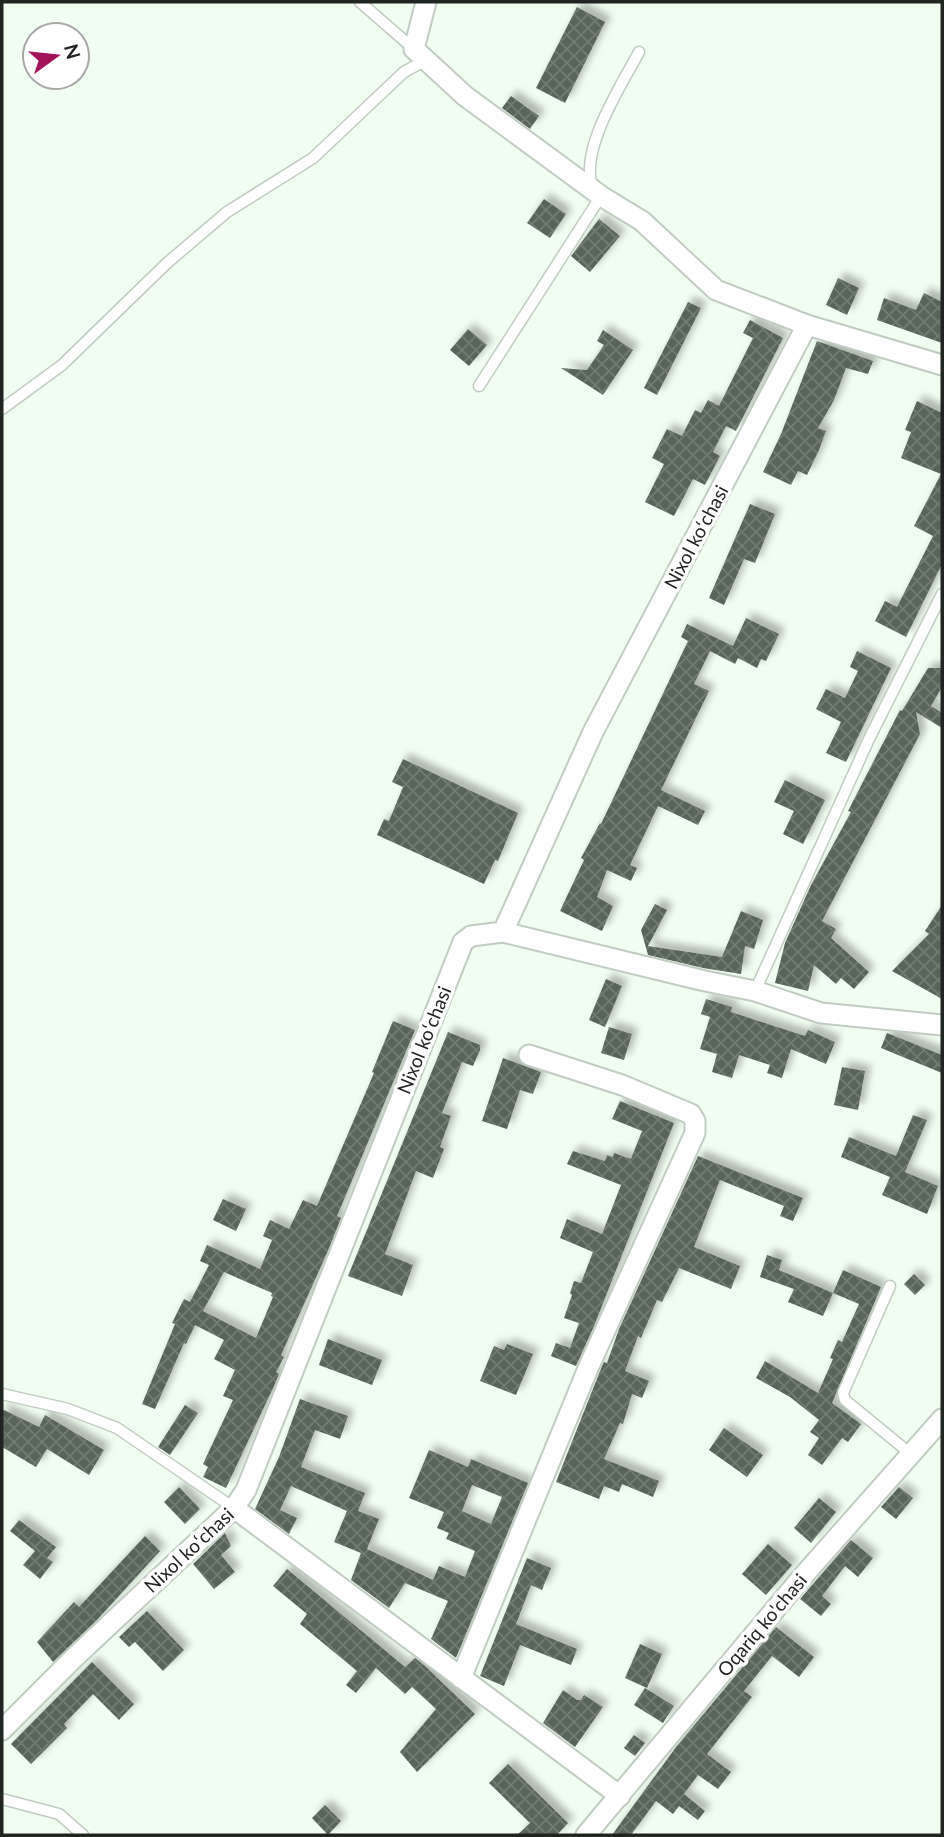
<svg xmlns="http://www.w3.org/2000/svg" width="944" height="1837" font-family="Lato,sans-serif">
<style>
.building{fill:url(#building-cross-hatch);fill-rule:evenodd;filter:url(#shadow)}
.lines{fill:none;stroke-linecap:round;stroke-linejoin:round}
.service-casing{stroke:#c1cdc2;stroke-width:13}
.minor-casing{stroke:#c1cdc2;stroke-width:23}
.service{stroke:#fff;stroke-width:10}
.minor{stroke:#fff;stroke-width:19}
.labels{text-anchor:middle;stroke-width:7;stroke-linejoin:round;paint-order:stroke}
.street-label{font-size:19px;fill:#212521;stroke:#fff}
</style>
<defs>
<pattern id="building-cross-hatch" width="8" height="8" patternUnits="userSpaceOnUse" patternTransform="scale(1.75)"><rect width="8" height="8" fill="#59645a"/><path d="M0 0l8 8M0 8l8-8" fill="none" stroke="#727a72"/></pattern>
<filter id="shadow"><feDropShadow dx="6" dy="-6" stdDeviation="3.5" flood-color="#0004"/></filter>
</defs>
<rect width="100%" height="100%" fill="#f1fdf1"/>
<g class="building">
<path d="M577,7l28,15 -40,81 -29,-15z"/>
<path d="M511,96l28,20 -9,13 -28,-21z"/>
<path d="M544,199l22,15 -16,24 -23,-15z"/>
<path d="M599,219l21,17 -30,36 -19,-16z"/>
<path d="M838,278l21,10 -12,27 -21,-10z"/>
<path d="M924,293l18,9v41l-65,-23 7,-22 32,12z"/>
<path d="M688,302l13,6 -44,87 -13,-7z"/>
<path d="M750,320l33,18 -47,93 -10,-5 -13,26 7,4 -15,29 -12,-6 -19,37 -29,-14 19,-38 -12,-6 15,-29 15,7 13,-26 6,3 7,-13 11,6 34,-68 -10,-5z"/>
<path d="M468,329l19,16 -18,21 -19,-16z"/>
<path d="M603,330l30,20 -30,45 -42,-27 26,2 17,-25 -7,-4z"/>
<path d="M817,341l56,20 -5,13 -22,-6 -12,32 -16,28 8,3 -7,19 -12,25 -9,-4 -7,14 -28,-13 18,-38z"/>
<path d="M917,401l25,12v151l-36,73 -31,-16 10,-20 12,6 36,-71 -19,-10 27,-52 -40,-16 10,-26 -6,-2z"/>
<path d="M750,504l25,10 -20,49 -11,-4 -20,46 -15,-7z"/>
<path d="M746,618l33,16 -13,27 -5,-2 -4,9 -19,-10 -3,6 -25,-13 -16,33 15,7 -48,99 44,21 -7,14 -40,-19 -28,59 7,3 -6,13 -24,-11 -10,27 16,9 -11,25 -42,-20 24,-51 -3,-2 19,-35 1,1 87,-183 -7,-4 6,-13 46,22z"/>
<path d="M857,651l34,17 -45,94 -20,-9 15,-31 -25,-13 10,-20 19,9 13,-27 -8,-4z"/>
<path d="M928,668h14v19l-11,19 11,7v15l-26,-16 4,22 -98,187 14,8 -5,9 38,34 -15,17 -13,-11 -5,6 -22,-19 -6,26 -33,-8 10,-40 26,-58 40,-73 -3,-1 52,-101 2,1z"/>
<path d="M403,759l115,54 -20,48 -3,-1 -11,24 -107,-49 7,-16 5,2 14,-34 -11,-5z"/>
<path d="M785,780l40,20 -22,44 -20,-10 11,-23 -20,-9z"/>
<path d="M655,904l12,6 -19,36 74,11 19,-46 22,9 -9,29 -9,-3 -4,28 -38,-6 -55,-13 -7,-25z"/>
<path d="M942,905v94l-50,-28 37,-37 -4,-3z"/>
<path d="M606,979l16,7 -17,41 -16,-7z"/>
<path d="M706,999l26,8 -1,5 74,24 3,-6 27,12 -9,22 -35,-15 -9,29 -15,-5 3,-8 -31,-10 -7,23 -20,-6 5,-18 -17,-5 10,-32 -9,-3z"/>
<path d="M393,1021l22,9 -78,186 4,2 -14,35 -46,102 3,2 -8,15 3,2 -5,12 -48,102 -23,-11 5,-10 -5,-3 30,-64 -10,-4 12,-26 -21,-11 10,-19 -29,-15 -9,19 -2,-1 -29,66 -13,-5 33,-80 -3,-1 12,-24 6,3 19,-37 -9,-4 7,-16 53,24 12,-29 -9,-4 7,-16 19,9 14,-29 14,6 57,-133 -2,-1zM224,1272l48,21 -1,3 2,1 -17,41 -53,-27z"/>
<path d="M609,1027l23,7 -8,26 -23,-7z"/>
<path d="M448,1032l32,13v5l-7,16 -11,-4 -20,51 9,3 -11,31 4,2 -11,29 -17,-7 -31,83 28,11 -11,31 -54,-20z"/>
<path d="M887,1033l55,22v18l-61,-25z"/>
<path d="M503,1058l38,14 -8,22 -13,-4 -13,39 -25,-8z"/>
<path d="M842,1067l23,4 -7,39 -24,-5z"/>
<path d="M620,1101l54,22 -80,203 -18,40 -25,-10 5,-13 14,5 9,-25 -15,-5 8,-23 -2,-2 4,-12 7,2 12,-31 -33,-14 7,-19 35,15 19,-49 -54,-21 6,-13 32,10 2,-6 6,2 1,-4 17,6 11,-28 -30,-12z"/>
<path d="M913,1115l14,5 -22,52 33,14 -11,28 -45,-19 8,-18 -49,-20 8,-20 47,19z"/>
<path d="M698,1156l105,42 -10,23 -13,-5 4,-10 -64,-26 -26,67 46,19 -9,23 -52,-21 -17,34 -5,-2 -16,38 -3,-2 -13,35 24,10 -7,17 -10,-4 -9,30 -3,-1 -16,36 55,22 -6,16 -31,-13 -3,8 -15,-6 -5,13 -43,-17 46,-116 2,-4 3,1 12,-34z"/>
<path d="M223,1199l23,10 -10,22 -23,-11z"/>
<path d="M767,1255l15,5 -3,10 54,23 -10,23 -35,-14 6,-13 -34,-12z"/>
<path d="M843,1270l38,17 -49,116 29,21 -13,18 -6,-4 -20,27 -14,-10 11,-17 -9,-6 9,-12 -29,-23 -34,-19 9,-17 53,32 15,-34 -3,-1 8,-18 4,2 17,-38 -26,-11z"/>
<path d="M914,1274l11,11 -10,10 -11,-11z"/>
<path d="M328,1339l54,21 -10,25 -53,-20z"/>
<path d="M507,1344l26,10 -17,41 -36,-14 14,-35 10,4z"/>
<path d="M300,1399l48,17 -8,23 -25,-9 -14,37 64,26 -7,18 21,8 -12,30 66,31 6,-14 26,11 10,-26 -29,-12 3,-6 -12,-5 7,-16 -35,-14 20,-48 39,17 3,-8 57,24 -72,175 -25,-19 17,-38 -43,-18 -16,25 -38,-28 10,-27 -27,-11 13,-31 -56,-25 -11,24 17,8 -8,16 -34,-25 24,-52zM472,1485l30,12 -11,27 -29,-13z"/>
<path d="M185,1405l13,8 -28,42 -12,-8z"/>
<path d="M2,1409l37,18 6,-12 59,35 -15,25 -42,-26 -11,18 -34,-20z"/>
<path d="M724,1428l39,27 -16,22 -38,-27z"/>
<path d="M179,1487l21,22 -15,15 -21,-22z"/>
<path d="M899,1487l14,11 -17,21 -15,-12z"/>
<path d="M819,1498l17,14 -25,31 -17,-15z"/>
<path d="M19,1520l37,27 -9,11 6,4 -13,17 -17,-14 12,-14 -25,-20z"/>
<path d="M225,1533l6,13 -10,9 14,17 -21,17 -21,-25z"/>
<path d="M145,1536l15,15 -64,70 -43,41 -16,-20 37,-40 5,5z"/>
<path d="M851,1540l22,18 -15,19 -13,-11 -23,30 9,8 -10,12 -21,-17z"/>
<path d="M768,1544l24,21 -26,30 -24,-21z"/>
<path d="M527,1558l24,10 -9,22 -11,-5 -15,39 61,25 -6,16 -51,-20 -16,41 -24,-10z"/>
<path d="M287,1569l118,98 10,-9 10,8 50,48 -58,58 -17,-20 36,-43 -24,-22 -7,7 -29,-26 -20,25 -10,-8 11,-14 -57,-47 7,-10 -34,-28z"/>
<path d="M147,1611l37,39 -21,21 -28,-29 -6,5 -10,-10z"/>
<path d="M776,1627l38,30 -15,20 -27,-21 -28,35 8,6 -45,57 24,18 -13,17 -20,-14 -14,19 21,17 -7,9 -19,-14 -6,8 -17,-13 -25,34h-19l64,-88z"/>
<path d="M640,1644l22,10 -15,34 -22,-10z"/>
<path d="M92,1662l42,42 -15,16 -26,-26 -29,30 3,4 -36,36 -20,-20z"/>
<path d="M645,1688l29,18 -11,17 -29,-18z"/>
<path d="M563,1690l14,10h4l3,-5 19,12 -28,40 -32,-24z"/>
<path d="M634,1735l11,8 -10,13 -11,-8z"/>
<path d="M508,1764l60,59 -11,12h-40l13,-12 -41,-40z"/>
<path d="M325,1805l16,16 -13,14 -16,-17z"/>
</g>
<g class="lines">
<defs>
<g id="service">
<path d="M360,2l54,47"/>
<path d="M592,186c-12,-38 29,-100 47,-134"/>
<path d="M479,386l122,-190"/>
<path d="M2,409l60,-44 105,-102 60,-51 86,-54 91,-86 22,-12"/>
<path d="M755,991l114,-252 73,-145"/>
<path d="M890,1286l-47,107 2,7 67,55"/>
<path d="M2,1394l66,15 49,19 117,80"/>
<path d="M2,1799l57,15 24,21"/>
</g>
<g id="minor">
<path d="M426,2l-12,47 51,47 136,100 41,25 74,69 91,35 135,40"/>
<path d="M503,932l202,49 50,10 66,22 121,12"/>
<path d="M234,1508l386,288"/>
<path d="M461,1678l128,-312 106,-233v-12l-4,-7 -69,-29 -93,-30"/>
<path d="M2,1730l74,-74 158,-148 12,-18 217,-548 8,-6 32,-4 90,-200 214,-407"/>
<path d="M586,1835l217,-259 139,-157"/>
</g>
</defs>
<use href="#service" class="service-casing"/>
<use href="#minor" class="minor-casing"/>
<use href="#service" class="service"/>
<use href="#minor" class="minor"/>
</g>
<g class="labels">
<g class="street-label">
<text transform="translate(696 537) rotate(-62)" y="7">Nixol koʻchasi</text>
<text transform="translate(424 1040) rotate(-68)" y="7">Nixol koʻchasi</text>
<text transform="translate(189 1550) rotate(-43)" y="7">Nixol koʻchasi</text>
<text transform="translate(762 1625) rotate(-50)" y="7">Oqariq ko'chasi</text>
</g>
</g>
<rect width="944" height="1837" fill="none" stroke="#212521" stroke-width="7"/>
<g transform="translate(56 56) rotate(75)"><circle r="33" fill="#ffffff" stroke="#a6a8a6" stroke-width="2"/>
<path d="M0-5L12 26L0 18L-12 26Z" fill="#a1125a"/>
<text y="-10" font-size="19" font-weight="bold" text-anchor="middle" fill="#212521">N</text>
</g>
</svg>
